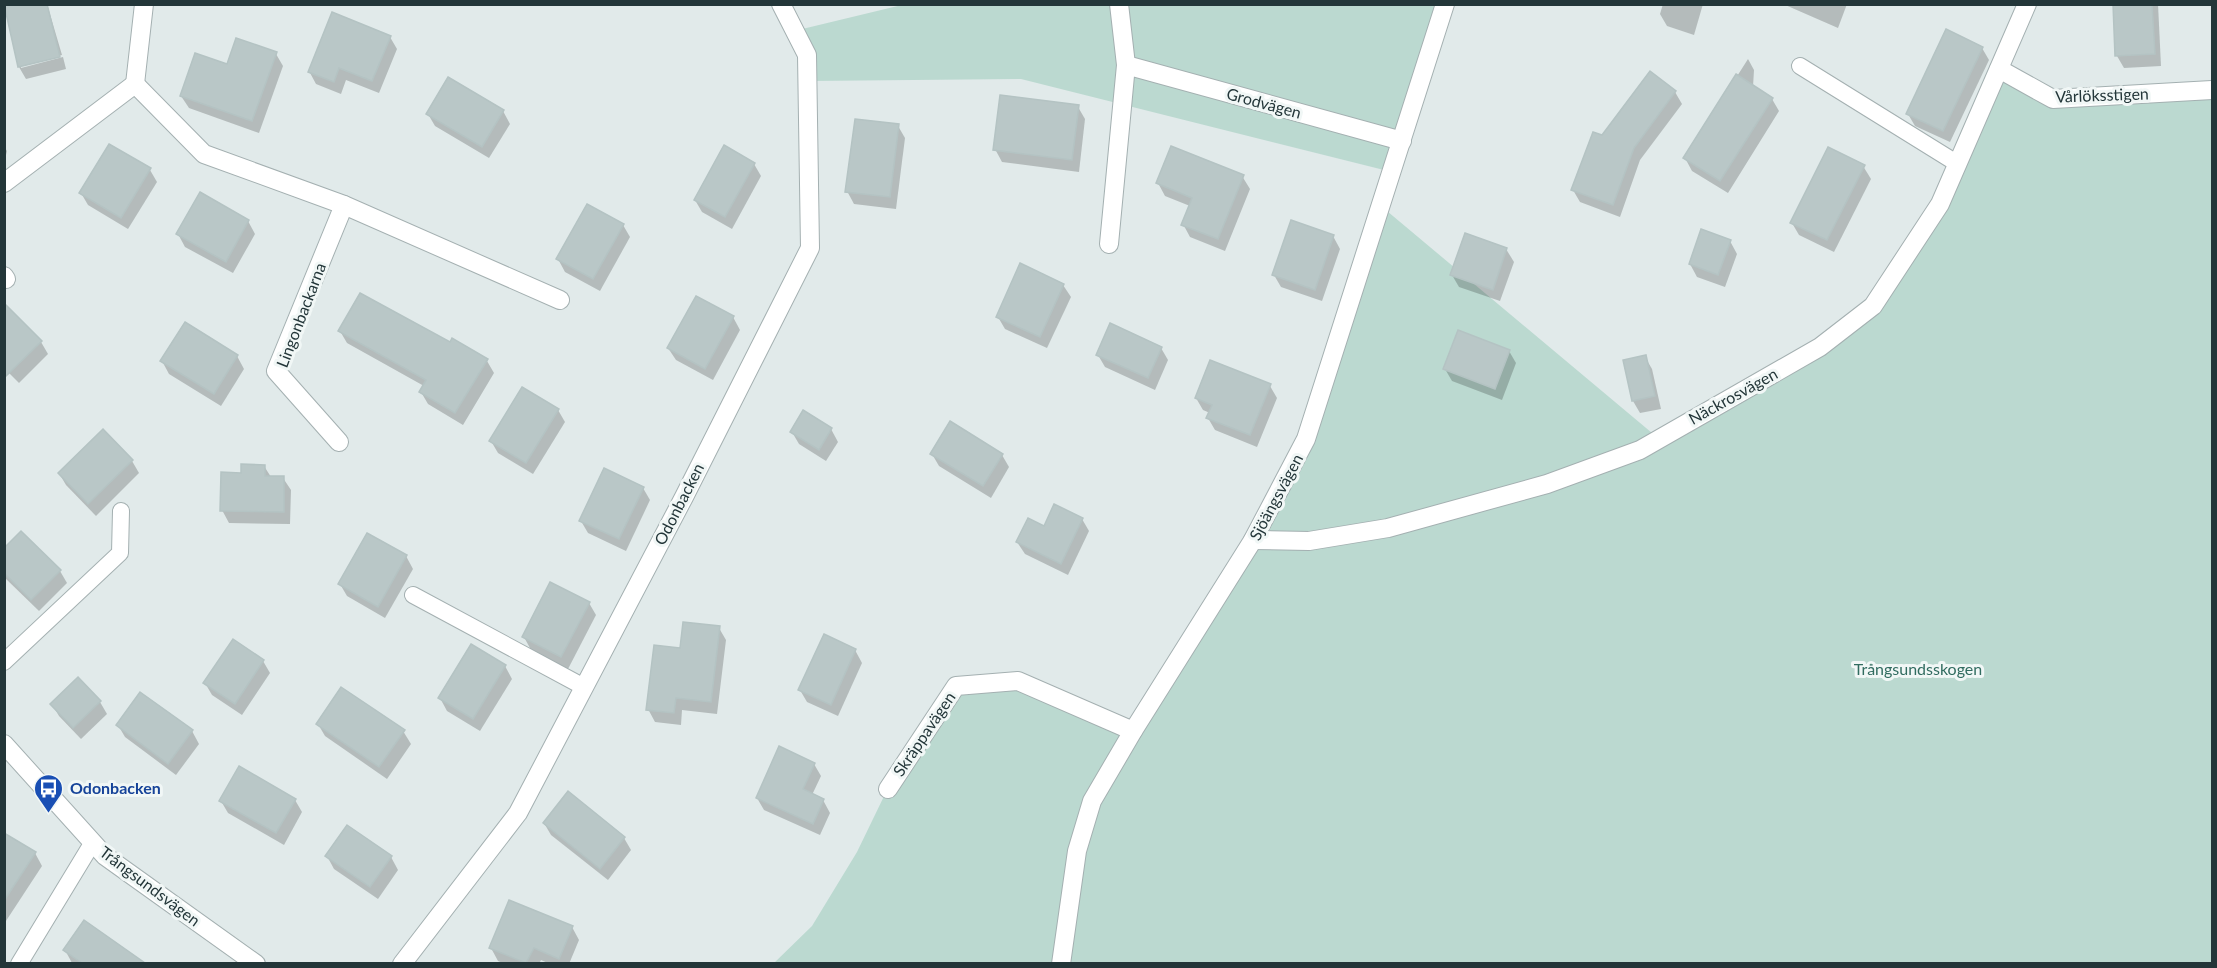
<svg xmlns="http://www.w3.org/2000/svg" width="2217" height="968" font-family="Lato,sans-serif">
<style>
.green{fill:#bbd9d0}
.shadow{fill:#0003}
.building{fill:#b9c7c7;stroke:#b4c3c3;stroke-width:1.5}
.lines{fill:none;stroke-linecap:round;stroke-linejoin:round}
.service-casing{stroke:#a4b0b1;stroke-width:18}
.minor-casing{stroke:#a4b0b1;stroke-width:20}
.service{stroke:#fff;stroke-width:16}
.minor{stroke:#fff;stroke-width:18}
.labels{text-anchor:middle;stroke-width:6;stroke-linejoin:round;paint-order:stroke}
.street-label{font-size:16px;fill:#233639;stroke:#f1f7f6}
.park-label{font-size:16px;fill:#316c60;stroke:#f1f7f6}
.transit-label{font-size:16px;font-weight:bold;fill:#164399;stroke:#f1f7f6;text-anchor:start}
</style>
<rect width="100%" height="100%" fill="#e1eaea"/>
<g class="green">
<path d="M906,4l539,1 -53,167 -371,-93 -213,2 -14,-50z"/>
<path d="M1999,69l54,30 159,-9v873l-1439,1 39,-38 45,-74 31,-64 68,-102 62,-5 114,50 174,-292 75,-233 277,232 215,-132 67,-102z"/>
</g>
<g class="shadow">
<path d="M21,4h26l15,51 -41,10v3l42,-11 3,12 -40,10 -7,-12z"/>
<path d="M1663,4h40l-9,31 -27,-9 -7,-12z"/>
<path d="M1783,4h64l-9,24z"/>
<path d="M2114,4h44l3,62 -37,2 -7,-12z"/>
<path d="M390,37l7,12 -18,44 -33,-13 -5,14 -25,-10 -7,-13z"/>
<path d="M1982,48l7,12 -39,82 -35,-16 -7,-12z"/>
<path d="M276,54l7,12 -24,67 -70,-25 -8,-12 47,-30z"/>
<path d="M1748,59l6,11 -1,17 19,12 7,12 -51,82 -36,-22 -7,-13z"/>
<path d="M1675,92l7,12 -42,56 -20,57 -40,-15 -7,-12 29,-53z"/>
<path d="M1078,107l7,12 -6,53 -77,-10 -7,-13z"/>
<path d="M503,111l7,13 -21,34 -54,-32 -7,-12z"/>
<path d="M898,126l7,12 -9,71 -42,-5 -7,-13z"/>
<path d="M4,146l3,5 -3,12z"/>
<path d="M754,164l7,12 -29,53 -30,-17 -7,-12z"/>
<path d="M1863,166l8,13 -37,73 -35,-17 -7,-12z"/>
<path d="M150,170l7,12 -29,47 -40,-24 -7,-12z"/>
<path d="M1242,176l8,13 -25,62 -35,-14 -7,-13 7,-18 -25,-10 -7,-13z"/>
<path d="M201,195l47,26 7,13 -22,39 -48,-26 -7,-13z"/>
<path d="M623,225l7,12 -30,54 -35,-19 -7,-13z"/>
<path d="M1333,236l7,13 -18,52 -41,-14 -7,-12z"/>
<path d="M1730,241l7,13 -12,33 -28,-10 -7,-13z"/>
<path d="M1506,249l8,13 -14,39 -41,-14 -7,-12z"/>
<path d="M1063,285l8,12 -24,51 -42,-19 -7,-12z"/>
<path d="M733,317l7,13 -27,50 -37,-20 -8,-12z"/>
<path d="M340,331l110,13 37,17 7,12 -31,52 -35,-21 -7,-12 3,-6 -77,-43z"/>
<path d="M41,342l7,12 -29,29 -15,-15z"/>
<path d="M1161,348l7,12 -13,30 -50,-23 -7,-12z"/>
<path d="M1509,351l7,12 -14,37 -50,-19 -7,-12z"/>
<path d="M237,356l7,13 -23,37 -52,-32 -7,-13z"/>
<path d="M1645,357l7,12 9,40 -21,4 -7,-12z"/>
<path d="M1270,386l7,12 -20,49 -42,-17 -7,-12 2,-5 -7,-3 -7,-12z"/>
<path d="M558,410l7,12 -32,52 -35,-21 -7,-12z"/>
<path d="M831,429l7,13 -12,19 -27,-17 -7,-12z"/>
<path d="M103,431l29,30 7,12 -43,43 -30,-31 -7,-12z"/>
<path d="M932,454l70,1 7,12 -18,31 -52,-32z"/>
<path d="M264,466l7,11 12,1 8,12 -1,34 -61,-1 -7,-13z"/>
<path d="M643,488l7,12 -24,51 -38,-18 -7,-12z"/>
<path d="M1082,519l7,12 -21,44 -43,-21 -8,-12 27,-14z"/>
<path d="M21,533l39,38 7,12 -28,28 -35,-34v-27z"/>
<path d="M406,556l7,13 -28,49 -38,-22 -7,-12z"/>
<path d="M589,603l7,12 -28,54 -37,-19 -7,-13z"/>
<path d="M719,628l7,12 -9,74 -35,-4 -1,15 -26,-3 -7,-13 33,-59z"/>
<path d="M855,650l7,13 -24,53 -31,-14 -7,-12z"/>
<path d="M263,661l7,12 -28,42 -30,-20 -7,-12z"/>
<path d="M505,666l7,13 -32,52 -33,-20 -7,-13z"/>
<path d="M100,702l7,12 -26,25 -22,-23 -7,-12z"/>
<path d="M318,724l85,7 8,13 -24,35 -62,-43z"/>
<path d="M118,725l74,6 7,13 -23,31 -51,-38z"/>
<path d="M814,764l7,12 -9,19 11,5 7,13 -10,22 -56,-25 -7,-12z"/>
<path d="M295,800l7,12 -18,33 -56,-32 -7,-12z"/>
<path d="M544,823l80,15 7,12 -23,30 -57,-45z"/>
<path d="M4,834l31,19 7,13 -38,58z"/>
<path d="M327,856l64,1 7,13 -20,29 -44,-30z"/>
<path d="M84,923l58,41 -70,-1 -7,-13z"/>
<path d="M572,927l7,13 -10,24h-19l-9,-4 -2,4h-34l-7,-3 -7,-13z"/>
</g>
<g class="building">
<path d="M4,4h43l13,53 -42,10z"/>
<path d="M2113,4h39l3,50 -40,2z"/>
<path d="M332,12l59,24 -19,45 -33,-13 -5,14 -26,-10z"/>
<path d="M1946,29l37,18 -40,84 -37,-17z"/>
<path d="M236,38l41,14 -25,69 -72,-25 15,-43 32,11z"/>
<path d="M1650,71l26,20 -42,57 -21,57 -42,-15 22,-58 9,3z"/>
<path d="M1736,74l37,24 -53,83 -37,-23z"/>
<path d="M448,77l56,33 -22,37 -56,-33z"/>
<path d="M1000,95l79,10 -7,55 -79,-10z"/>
<path d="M855,119l44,5 -9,73 -45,-5z"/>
<path d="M109,144l42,24 -30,50 -42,-25z"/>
<path d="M724,145l31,18 -30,54 -31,-17z"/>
<path d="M1171,146l73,29 -26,64 -37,-14 11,-27 -36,-15z"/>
<path d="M1828,147l37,18 -38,75 -37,-17z"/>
<path d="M200,192l49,28 -23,42 -50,-28z"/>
<path d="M587,204l37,20 -31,55 -37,-20z"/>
<path d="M1291,220l43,15 -19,55 -43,-15z"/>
<path d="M1701,229l30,11 -13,35 -29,-11z"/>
<path d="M1465,233l42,15 -14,42 -43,-15z"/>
<path d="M1020,263l44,21 -24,53 -44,-20z"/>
<path d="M360,293l90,49 2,-4 36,21 -33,54 -36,-21 7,-12 -88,-49z"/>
<path d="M696,296l38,20 -29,53 -38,-21z"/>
<path d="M4,303l38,38 -38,37z"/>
<path d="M185,322l53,33 -24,39 -54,-33z"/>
<path d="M1110,323l52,24 -14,31 -52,-23z"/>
<path d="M1458,330l52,20 -15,39 -52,-20z"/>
<path d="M1646,355l9,41 -23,5 -9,-41z"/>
<path d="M1210,360l61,24 -21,51 -44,-17 6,-13 -17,-7z"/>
<path d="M522,387l37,22 -33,54 -37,-22z"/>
<path d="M803,410l29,18 -13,22 -29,-18z"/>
<path d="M950,421l53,33 -20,32 -53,-32z"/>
<path d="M103,429l30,31 -45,44 -30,-31z"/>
<path d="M241,464l24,1v11h19v36l-64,-1 1,-39 20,1z"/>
<path d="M604,468l40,19 -25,52 -40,-18z"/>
<path d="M1054,504l29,14 -22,46 -45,-22 12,-24 16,8z"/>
<path d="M21,531l40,39 -30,30 -27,-27v-25z"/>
<path d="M367,533l40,22 -29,52 -40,-23z"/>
<path d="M550,582l40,20 -29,55 -39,-20z"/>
<path d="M683,622l37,4 -9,76 -35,-4 -2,15 -28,-3 8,-65 26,3z"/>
<path d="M824,634l32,15 -25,56 -33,-15z"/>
<path d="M233,639l31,21 -29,44 -32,-21z"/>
<path d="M471,644l35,21 -33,54 -35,-21z"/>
<path d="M78,677l23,24 -28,27 -23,-24z"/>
<path d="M341,687l64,43 -26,37 -63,-43z"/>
<path d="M140,692l53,38 -25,34 -52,-39z"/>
<path d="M779,746l36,17 -12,26 21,10 -11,25 -57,-26z"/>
<path d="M239,766l57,33 -20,34 -57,-32z"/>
<path d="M568,791l57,46 -25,32 -57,-46z"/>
<path d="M347,825l45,31 -22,31 -45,-31z"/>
<path d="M4,833l32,19 -32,49z"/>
<path d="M509,900l64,26 -14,33 -25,-11 -8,15 -37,-15z"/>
<path d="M84,920l61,43h-63l-19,-13z"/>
</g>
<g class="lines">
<defs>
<g id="service">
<path d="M1800,66l158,98"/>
<path d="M413,595l171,92"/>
<path d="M4,662l116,-109 1,-42"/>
<path d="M19,964l74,-122"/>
</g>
<g id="minor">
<path d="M1126,65l276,76"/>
<path d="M1999,69l54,30 159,-9"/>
<path d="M135,84l9,-80"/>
<path d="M4,183l131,-99 69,70 140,51 216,95"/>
<path d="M1109,244l17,-179 -7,-61"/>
<path d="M4,276l2,3"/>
<path d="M339,442l-63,-71 68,-166"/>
<path d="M1253,540l56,1 79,-13 159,-44 93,-34 180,-103 53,-41 67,-102 87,-200"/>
<path d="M4,744l101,112 151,108"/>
<path d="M888,789l68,-103 62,-5 115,50"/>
<path d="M402,964l116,-151 166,-316 126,-249 -3,-193 -26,-51"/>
<path d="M1061,964l16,-113 15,-50 41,-70 120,-191 53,-101 139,-435"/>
</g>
</defs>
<use href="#service" class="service-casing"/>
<use href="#minor" class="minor-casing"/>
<use href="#service" class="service"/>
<use href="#minor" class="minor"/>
</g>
<defs>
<symbol id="bus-pin" viewBox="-11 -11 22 30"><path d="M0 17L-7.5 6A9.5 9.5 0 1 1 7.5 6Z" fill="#1a4fb4" stroke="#f1f7f6"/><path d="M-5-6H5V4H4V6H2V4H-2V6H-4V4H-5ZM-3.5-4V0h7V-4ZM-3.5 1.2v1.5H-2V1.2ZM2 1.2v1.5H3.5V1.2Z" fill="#fff"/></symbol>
</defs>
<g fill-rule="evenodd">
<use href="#bus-pin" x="32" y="772" width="33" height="45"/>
</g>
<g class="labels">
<g class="street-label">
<text transform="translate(2102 95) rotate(-2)" y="6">Vårlöksstigen</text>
<text transform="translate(1264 103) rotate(15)" y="6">Grodvägen</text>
<text transform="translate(301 315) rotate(-69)" y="6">Lingonbackarna</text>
<text transform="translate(1733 396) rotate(-29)" y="6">Näckrosvägen</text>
<text transform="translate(1276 497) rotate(-62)" y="6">Sjöängsvägen</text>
<text transform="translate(679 504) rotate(-63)" y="6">Odonbacken</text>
<text transform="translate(924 734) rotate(-56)" y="6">Skräppavägen</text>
<text transform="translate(150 886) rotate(37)" y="6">Trångsundsvägen</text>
</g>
<g class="park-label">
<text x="1918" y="675">Trångsundsskogen</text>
</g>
<g class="transit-label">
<text x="70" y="794">Odonbacken</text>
</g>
</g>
<rect width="2217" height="968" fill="none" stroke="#233639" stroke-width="12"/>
</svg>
